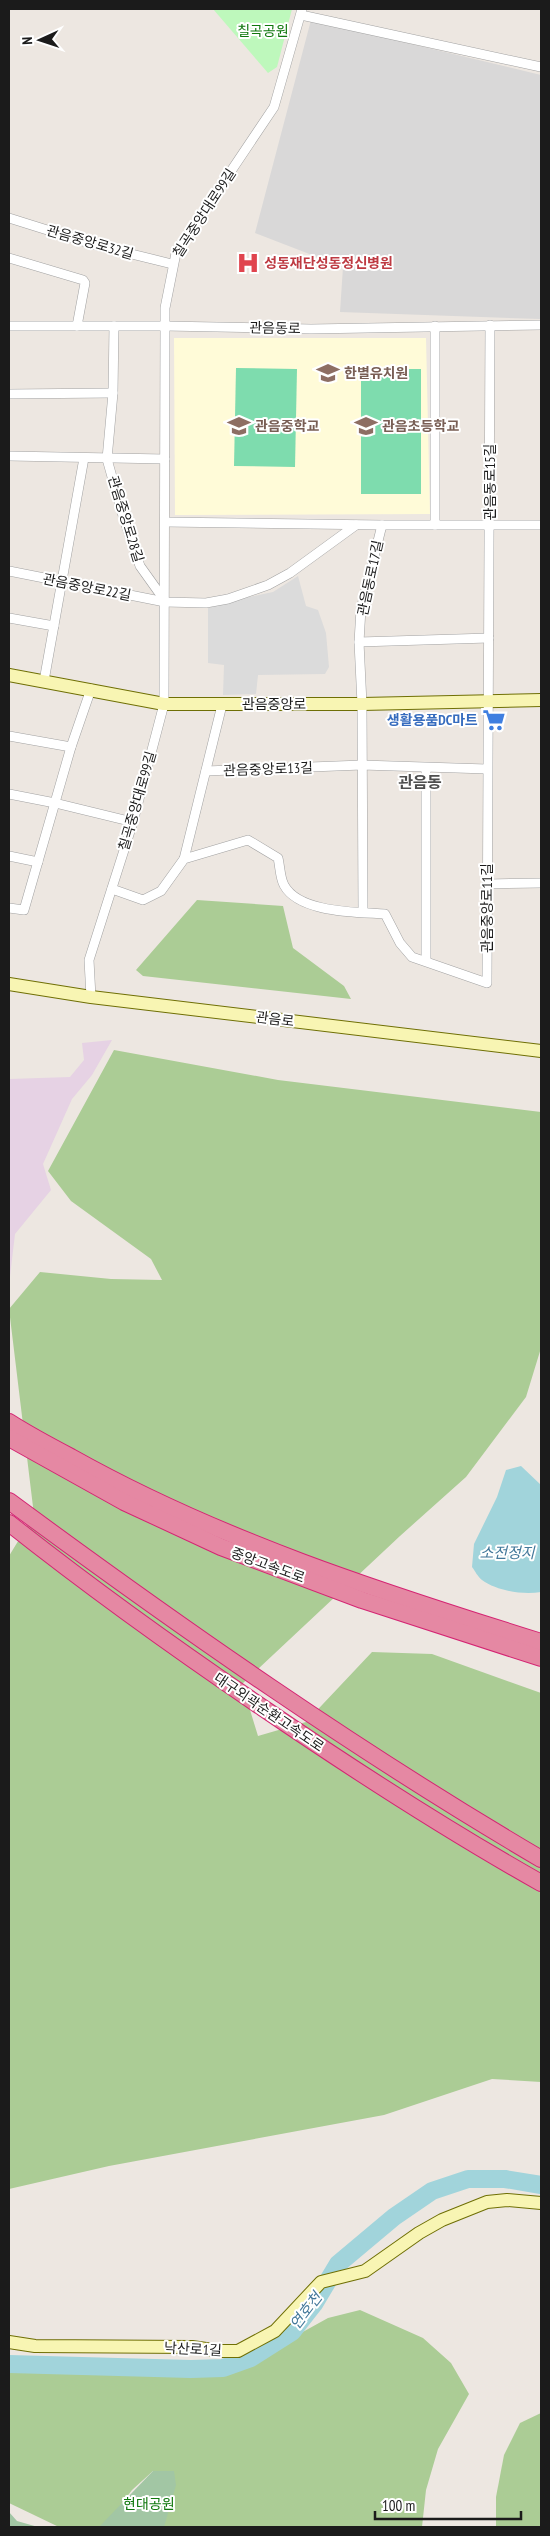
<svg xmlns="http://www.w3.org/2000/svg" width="550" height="2536" font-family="'PT Sans Narrow','Noto Sans KR',sans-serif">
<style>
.residential{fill:#d9d8d8}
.industrial{fill:#e6d2e4}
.education{fill:#fffbd8}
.forest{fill:#abcc95}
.cemetery{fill:#a2c6a4}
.park{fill:#bef8bc}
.pitch{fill:#7edcae}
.parking{fill:#dbdbdb}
.water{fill:#a1d4db}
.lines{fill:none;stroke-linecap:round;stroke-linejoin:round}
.river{stroke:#a1d4db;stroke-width:18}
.street-casing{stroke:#a2a2a2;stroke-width:10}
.secondary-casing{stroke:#6f6f05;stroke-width:14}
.highway-casing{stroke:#d42573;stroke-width:18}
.street{stroke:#fff;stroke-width:9}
.secondary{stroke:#f8f5b3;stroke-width:12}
.highway{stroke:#e588a3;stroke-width:16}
.labels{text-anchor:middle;stroke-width:4;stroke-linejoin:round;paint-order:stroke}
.park-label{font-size:14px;fill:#0e770c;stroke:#fff}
.street-label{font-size:14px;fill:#1b1b1b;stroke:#fff}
.health-label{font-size:14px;font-weight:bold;fill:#be3a42;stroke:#fff;text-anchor:start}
.education-label{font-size:14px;font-weight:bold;fill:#785e54;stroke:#fff;text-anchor:start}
.shop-label{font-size:14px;font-weight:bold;fill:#366cbe;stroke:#fff;text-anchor:end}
.water-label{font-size:15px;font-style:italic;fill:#43789a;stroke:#fff}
.quarter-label{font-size:16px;font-weight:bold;fill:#4e4e4e;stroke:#fff}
</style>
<rect width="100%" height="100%" fill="#ede7e1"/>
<path class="residential" d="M311,20l230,55 -1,244 -200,-7 3,-45 -88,-34z"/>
<path class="industrial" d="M112,1040l-20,35 -20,24 -29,65 8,26 -36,44 -6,51v-206l61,-2 14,-17 -2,-17z"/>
<path class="education" d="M174,338h252l4,176 -255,1z"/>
<g class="forest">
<path d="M197,900l86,6 10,42 51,38 7,13 -208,-23 -7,-6z"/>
<path d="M114,1050l164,30 263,32v236l-15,49 -60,80 -66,59 -158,148 16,52 48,-14 66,-70 60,2 109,39v389l-49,-3 -108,36 -275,51 -100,23v-633l25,-41 -25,-206 31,-37 71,7 51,1 -11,-21 -80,-58 -23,-30z"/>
<path d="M360,2310l63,28 28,25 18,31 -31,55 -12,41 -4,37h-260l11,-56h-20l-21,19 -28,37h-45l-50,-24v-137l27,3 193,4 99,-55z"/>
<path d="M541,2413v114h-45v-30l8,-42 16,-32z"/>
</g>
<g class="cemetery">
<path d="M153,2471h21l2,14 -12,42h-65z"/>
<path d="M9,2512l8,9 21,6h-29z"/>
</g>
<path class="park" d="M213,9h79l-15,58 -9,6z"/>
<g class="pitch">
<path d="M236,368l61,1 -2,98 -61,-1z"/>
<rect x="361" y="369" width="60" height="125"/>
</g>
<path class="parking" d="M298,576l8,30 12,4 8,23 3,34 -4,7 -67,1 -2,19 -33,1 1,-30 -16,-2v-55l27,-8 38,-8z"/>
<path class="water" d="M521,1466l20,19v107c-18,3 -44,-1 -59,-12 -4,-3 -7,-9 -10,-13l2,-23 23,-47 9,-27z"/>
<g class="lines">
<path class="river" d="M9,2364l182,5 32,-1 28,-10 41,-26 22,-28 24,-40 56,-47 38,-26 36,-12h37l36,6"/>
<defs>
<g id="street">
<path d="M301,15l240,52"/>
<path d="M9,218l86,27 77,19"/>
<path d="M9,258l74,22 2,3 -8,43"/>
<path d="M9,326h156l146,3 230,-4"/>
<path d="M114,326l-1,67 -6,66 16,57 17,50 25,35"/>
<path d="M435,326v199"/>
<path d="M9,394l104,-1"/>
<path d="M9,456l156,3"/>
<path d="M165,522l217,3"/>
<path d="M9,571l156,31 41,1 22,-4 40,-14 22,-12 66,-48"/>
<path d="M9,618l45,8"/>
<path d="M359,642l130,-4"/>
<path d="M44,681l40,-223"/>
<path d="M9,736l62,11"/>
<path d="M426,769v192"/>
<path d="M206,771l156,-6 125,4"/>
<path d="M9,794l46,9 78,19"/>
<path d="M9,856l29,6"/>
<path d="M184,859l38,-154"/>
<path d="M488,884l53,-1"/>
<path d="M112,889l31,11 18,-9 23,-32 64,-19 30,18c2,8 2,20 6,27 15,28 73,27 101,29l15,29 12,14 75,26 3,-658"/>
<path d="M9,908l15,2 47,-163 20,-58"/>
<path d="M363,912l-1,-208 -3,-62 2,-33 21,-84h159"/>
<path d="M91,997l-2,-37 44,-138 31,-118 1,-378v-18l11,-55 98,-146 28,-98"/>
</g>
<g id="secondary">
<path d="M9,675l155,29h198l179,-4"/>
<path d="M9,984l82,13 450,54"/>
<path d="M9,2342l26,4 157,1 28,4h18l37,-20 46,-49 44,-11 54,-38 23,-13 45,-18 20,-2 34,3"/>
</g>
<g id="highway">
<path d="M9,1422c20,13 41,24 62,35 148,83 310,135 470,185"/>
<path d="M9,1438l115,64 97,45 141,53 179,58"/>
<path d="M9,1501c172,127 348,250 532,358"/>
<path d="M9,1523c82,65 167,126 254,185 91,62 182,121 278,175"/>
</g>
</defs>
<use href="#street" class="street-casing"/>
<use href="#secondary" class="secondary-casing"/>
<use href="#highway" class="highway-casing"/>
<use href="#street" class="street"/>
<use href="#secondary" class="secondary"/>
<use href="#highway" class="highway"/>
</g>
<defs>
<symbol id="hospital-bare" viewBox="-9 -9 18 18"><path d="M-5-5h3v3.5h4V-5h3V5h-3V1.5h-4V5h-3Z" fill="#e0444e" stroke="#fff" stroke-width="2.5" paint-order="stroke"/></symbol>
<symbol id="school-bare" viewBox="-9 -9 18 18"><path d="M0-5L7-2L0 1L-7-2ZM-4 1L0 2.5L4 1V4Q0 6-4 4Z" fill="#8d6e63" stroke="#fff" stroke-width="2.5" paint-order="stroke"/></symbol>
<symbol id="supermarket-bare" viewBox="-9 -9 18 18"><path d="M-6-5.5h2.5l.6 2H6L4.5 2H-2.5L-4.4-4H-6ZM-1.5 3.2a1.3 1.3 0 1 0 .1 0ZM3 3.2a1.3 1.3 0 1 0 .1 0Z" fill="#3f7fe0" stroke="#fff" stroke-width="2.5" paint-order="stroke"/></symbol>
</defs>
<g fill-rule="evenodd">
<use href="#hospital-bare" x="232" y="247" width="32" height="32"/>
<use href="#school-bare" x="312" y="357" width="32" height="32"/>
<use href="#school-bare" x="223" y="410" width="32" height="32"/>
<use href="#school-bare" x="350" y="410" width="32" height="32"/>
<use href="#supermarket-bare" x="478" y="704" width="32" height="32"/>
</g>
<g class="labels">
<g class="park-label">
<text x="263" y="36">칠곡공원</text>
<text x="149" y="2509">현대공원</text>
</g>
<g class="street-label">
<text transform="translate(204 213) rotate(-57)" y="5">칠곡중앙대로99길</text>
<text transform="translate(90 242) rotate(16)" y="5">관음중앙로32길</text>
<text transform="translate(275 328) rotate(1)" y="5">관음동로</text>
<text transform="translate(490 482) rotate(-90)" y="5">관음동로15길</text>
<text transform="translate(126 519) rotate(73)" y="5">관음중앙로28길</text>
<text transform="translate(370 578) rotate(-78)" y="5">관음동로17길</text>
<text transform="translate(87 587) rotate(11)" y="5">관음중앙로22길</text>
<text x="274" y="709">관음중앙로</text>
<text transform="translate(268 769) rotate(-2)" y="5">관음중앙로13길</text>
<text transform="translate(137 801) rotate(-74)" y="5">칠곡중앙대로99길</text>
<text transform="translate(487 908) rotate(-90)" y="5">관음중앙로11길</text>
<text transform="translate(275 1019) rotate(7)" y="5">관음로</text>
<text transform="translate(268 1565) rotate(20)" y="5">중앙고속도로</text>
<text transform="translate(269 1712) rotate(34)" y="5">대구외곽순환고속도로</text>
<text transform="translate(193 2349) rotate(3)" y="5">낙산로1길</text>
</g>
<g class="health-label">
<text x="264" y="268">성동재단성동정신병원</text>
</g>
<g class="education-label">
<text x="344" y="378">한별유치원</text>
<text x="255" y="431">관음중학교</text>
<text x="382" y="431">관음초등학교</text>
</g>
<g class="shop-label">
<text x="478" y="725">생활용품DC마트</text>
</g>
<g class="water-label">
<text x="507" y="1558">소전정지</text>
<text transform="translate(306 2311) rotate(-53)" y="5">연호천</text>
</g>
<g class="quarter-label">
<text x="420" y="788">관음동</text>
</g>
</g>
<rect width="550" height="2536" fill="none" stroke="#1b1b1b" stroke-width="20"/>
<g transform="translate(40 40) rotate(267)" stroke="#ffffff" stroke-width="4" paint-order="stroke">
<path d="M0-4L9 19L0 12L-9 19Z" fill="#1b1b1b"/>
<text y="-8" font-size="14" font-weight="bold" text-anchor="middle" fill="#1b1b1b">N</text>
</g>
<path d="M375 2511v8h146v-8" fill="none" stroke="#1b1b1b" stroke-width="2.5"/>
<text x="382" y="2511" font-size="15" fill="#1b1b1b" stroke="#ffffff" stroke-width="4" paint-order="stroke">100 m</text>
</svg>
